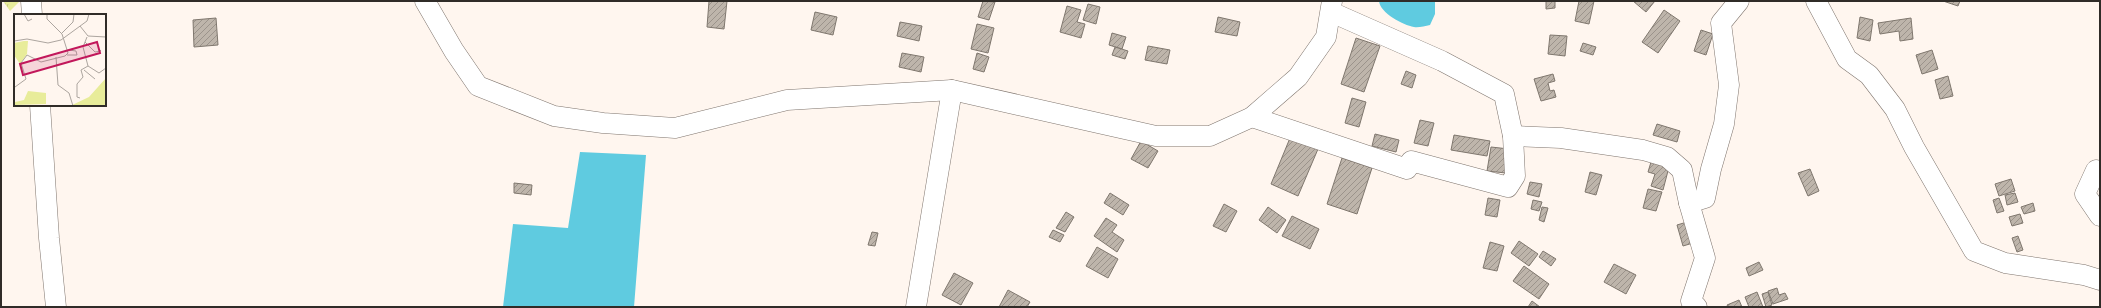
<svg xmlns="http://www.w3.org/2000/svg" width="2101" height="308" font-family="'Nunito Sans',sans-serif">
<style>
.park{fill:url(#park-tufts)}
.water{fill:#5fcbe0}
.building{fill:url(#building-hatch);stroke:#7f776e}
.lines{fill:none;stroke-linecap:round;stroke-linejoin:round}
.minor-casing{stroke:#7f756e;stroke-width:21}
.minor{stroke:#fff;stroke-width:20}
.inset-road{fill:none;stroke:#aca59f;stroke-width:1}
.view{fill:#c2185b;fill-opacity:0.15;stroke:#c2185b;stroke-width:2}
.inset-edge{fill:none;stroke:#302c28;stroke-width:2}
</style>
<defs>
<pattern id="park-tufts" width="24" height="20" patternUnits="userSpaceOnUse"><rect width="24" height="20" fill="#e8ec9a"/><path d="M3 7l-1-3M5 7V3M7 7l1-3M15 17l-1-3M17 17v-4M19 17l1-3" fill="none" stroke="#c7cb85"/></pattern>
<pattern id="building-hatch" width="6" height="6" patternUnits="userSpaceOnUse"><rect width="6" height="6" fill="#beb5ab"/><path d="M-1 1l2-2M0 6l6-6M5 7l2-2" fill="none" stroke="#9b938b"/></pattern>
</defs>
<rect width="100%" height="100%" fill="#fff6ef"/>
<path class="park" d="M3,1h17l-10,10z"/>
<g class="water">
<path d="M1379,1h56v13l-5,11c-5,1 -12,3 -16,2 -11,-2 -34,-14 -35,-26z"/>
<path d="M580,152l66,3 -12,152h-131l10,-83 55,4z"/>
</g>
<g class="building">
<path d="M709,1h18l-3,28 -17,-2z"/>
<path d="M983,1l12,1 -6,18 -11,-3z"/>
<path d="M1546,1h9v7l-9,1z"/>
<path d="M1579,1h15l-5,23 -14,-3z"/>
<path d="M1633,1h22l-9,11z"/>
<path d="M1943,1h17l-2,5z"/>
<path d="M1088,4l12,3 -4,17 -13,-4z"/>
<path d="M1067,6l14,4 -4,12 8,2 -4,14 -21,-6z"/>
<path d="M1664,10l16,11 -22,32 -16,-11z"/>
<path d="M815,12l22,5 -4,18 -22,-5z"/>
<path d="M1218,17l22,5 -3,14 -22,-4z"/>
<path d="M1860,17l13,3 -3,21 -13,-3z"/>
<path d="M216,18l2,27 -24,2 -1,-27z"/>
<path d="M1911,18l2,21 -13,2 -1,-10 -19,3 -2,-11z"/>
<path d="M900,22l22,4 -3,15 -22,-5z"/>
<path d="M977,24l17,4 -6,25 -17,-4z"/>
<path d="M1701,30l12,4 -7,21 -12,-4z"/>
<path d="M1112,33l14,4 -4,12 -13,-4z"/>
<path d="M1550,35l17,1 -2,20 -17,-2z"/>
<path d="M1356,38l24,8 -16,46 -23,-8z"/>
<path d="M1583,43l13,4 -3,8 -13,-4z"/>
<path d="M1148,46l22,4 -3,14 -22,-4z"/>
<path d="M1115,47l13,4 -3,8 -13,-4z"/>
<path d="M1932,50l6,19 -16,5 -6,-19z"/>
<path d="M902,53l22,4 -3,15 -22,-5z"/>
<path d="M977,53l12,4 -5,15 -11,-3z"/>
<path d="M1406,71l10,4 -4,13 -11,-4z"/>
<path d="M1553,74l2,7 -7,2 2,8 4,-1 2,7 -15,4 -7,-22z"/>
<path d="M1948,76l5,20 -13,3 -5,-19z"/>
<path d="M1352,98l14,4 -7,25 -14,-4z"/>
<path d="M1420,120l14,3 -6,23 -14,-3z"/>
<path d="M1657,124l23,7 -3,11 -24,-7z"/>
<path d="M1375,134l24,6 -3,12 -24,-6z"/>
<path d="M1454,135l36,6 -3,15 -36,-6z"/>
<path d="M1290,138l28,11 -20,47 -27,-12z"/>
<path d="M1141,141l17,10 -10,17 -17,-9z"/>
<path d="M1491,147l18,2 -3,24 -19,-2z"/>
<path d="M1342,158l30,10 -15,46 -30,-10z"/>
<path d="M1651,162l18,5 -6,23 -12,-4 4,-12 -7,-2z"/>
<path d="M1810,169l9,22 -11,5 -10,-23z"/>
<path d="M1590,172l12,3 -6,20 -11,-3z"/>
<path d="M2011,179l4,12 -16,5 -4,-12z"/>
<path d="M1530,182l12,2 -3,13 -12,-3z"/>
<path d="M514,183l18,2 -1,10 -17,-2z"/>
<path d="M1648,189l14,3 -6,19 -13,-3z"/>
<path d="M1110,193l19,12 -6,10 -19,-12z"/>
<path d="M2015,193l3,9 -11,3 -2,-10z"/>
<path d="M1488,198l12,2 -3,17 -12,-2z"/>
<path d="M1999,198l5,13 -7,2 -4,-13z"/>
<path d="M1533,200l9,2 -3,9 -8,-2z"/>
<path d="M2033,203l2,8 -11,3 -3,-7z"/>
<path d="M1224,204l13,7 -11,21 -13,-6z"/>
<path d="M1268,207l18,13 -9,13 -18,-13z"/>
<path d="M1542,207l6,1 -4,14 -5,-2z"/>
<path d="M1066,212l8,5 -9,15 -9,-4z"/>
<path d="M2020,214l3,9 -11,3 -3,-9z"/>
<path d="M1292,216l27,13 -9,20 -28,-13z"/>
<path d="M1106,218l11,7 -5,7 12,8 -7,12 -23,-16z"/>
<path d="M1687,222l6,21 -10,3 -6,-21z"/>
<path d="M1053,230l11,5 -4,7 -11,-5z"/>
<path d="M872,232l6,1 -3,13 -7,-1z"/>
<path d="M2018,236l5,14 -6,2 -5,-14z"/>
<path d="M1519,241l19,13 -9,12 -18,-13z"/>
<path d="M1490,242l14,4 -7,25 -14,-3z"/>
<path d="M1097,247l21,12 -10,19 -22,-12z"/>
<path d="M1543,251l13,8 -5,7 -12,-9z"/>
<path d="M1759,262l4,8 -14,6 -3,-8z"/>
<path d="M1614,264l22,11 -10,19 -22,-12z"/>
<path d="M1524,266l25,18 -10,15 -26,-18z"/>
<path d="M954,273l19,10 -12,22 -19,-10z"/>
<path d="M1777,288l2,7 6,-2 3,6 -15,5 -5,-13z"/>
<path d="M1008,290l22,12 -3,5h-28z"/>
<path d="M1757,292l6,15h-14l-4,-10z"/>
<path d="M1768,292l4,13 -6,2 -4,-13z"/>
<path d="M1739,300l3,7h-14l-1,-2z"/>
<path d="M1532,301l8,6h-12z"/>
</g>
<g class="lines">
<defs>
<g id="minor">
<path d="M31,1l1,14"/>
<path d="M425,1l29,50 24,35 76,30 49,7 72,5 112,-28 165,-10 204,46h54l42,-19 46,-40 28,-40 6,-36"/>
<path d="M1816,1l31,58 22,16 26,34 19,38 60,104 31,12 79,12 16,5"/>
<path d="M40,105l9,133 7,69"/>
<path d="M1252,117l155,52 4,-8 97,26 7,-11 -2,-40 -9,-42 -62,-33 -111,-49"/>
<path d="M1513,136l48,2 82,12 24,7 15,13 7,33"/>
<path d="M2096,170l-11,24 15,22"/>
<path d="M916,307l36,-217"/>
<path d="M1697,307l-6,-6 14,-43 -16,-55 16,-5 6,-29 13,-45 5,-39 -8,-62 18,-22"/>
</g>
</defs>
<use href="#minor" class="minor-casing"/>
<use href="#minor" class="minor"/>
</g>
<g transform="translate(14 14)">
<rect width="92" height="92" fill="#fff6ef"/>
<path d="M92,64v28h-36l19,-9zM14,77l18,2v11l-32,1 1,-3 9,-2z" fill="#e8ec9a"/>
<path d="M10,27h4l-1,13 -7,10 -6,-9v-12z" fill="#e8ec9a"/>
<path class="inset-road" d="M10,0l4,7 4,-2M66,12l8,10 18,1M48,19l11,-11 1,-8M73,23l-4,10 5,19 11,7 7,-5M0,27l13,-2 21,4 13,-3 26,-19 2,-7M71,28l10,10 6,-1 -3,-3M53,41h10l-1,-4 -7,-1M42,43l2,28 11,8 4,13M70,56l11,9M1,73l11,-8 -5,-16 6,-8 14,7 24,-6 3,-3 -6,-19 -15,-15v-5M66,84l-3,-1v-13l6,-7 -2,-7 7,-4"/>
<path class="view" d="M83,28l3,11 -77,22 -3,-11z"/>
<rect width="92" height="92" class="inset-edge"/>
</g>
<rect width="2101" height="308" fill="none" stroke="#302c28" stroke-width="4"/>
</svg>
